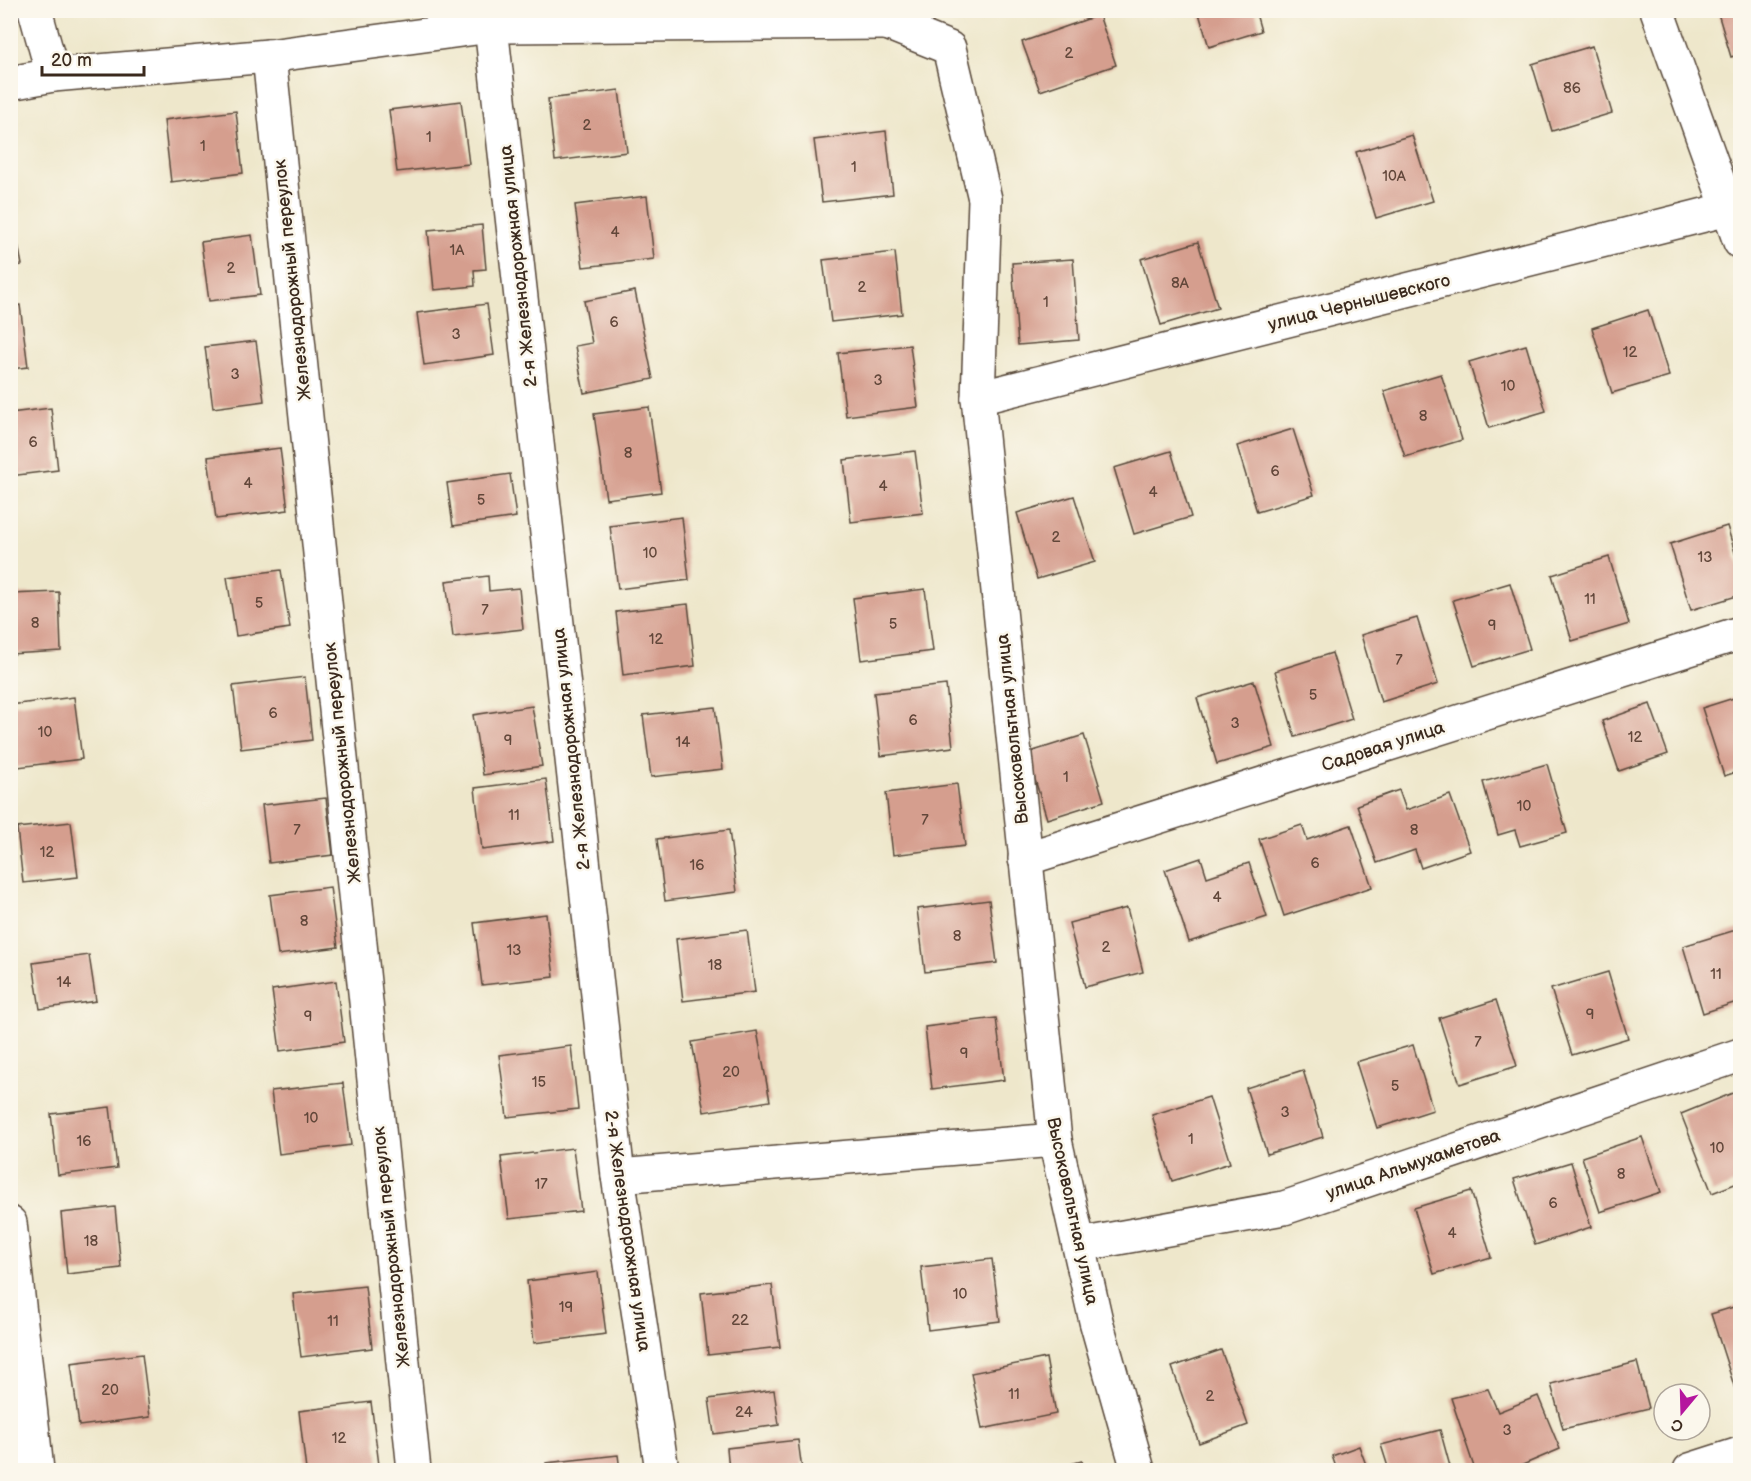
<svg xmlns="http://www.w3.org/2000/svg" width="1751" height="1481" font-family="'Balsamiq Sans',sans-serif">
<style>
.building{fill:#d59e8e}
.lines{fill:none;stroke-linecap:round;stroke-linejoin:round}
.minor-casing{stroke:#564638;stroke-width:36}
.minor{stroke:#fff;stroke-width:33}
.labels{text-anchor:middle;stroke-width:5;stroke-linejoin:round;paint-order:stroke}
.number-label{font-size:15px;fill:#62473a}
.street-label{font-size:18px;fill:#3b2a1e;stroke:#fbf7ec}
</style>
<rect width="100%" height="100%" fill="#fbf7ec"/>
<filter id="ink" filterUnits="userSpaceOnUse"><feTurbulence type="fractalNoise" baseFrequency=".0167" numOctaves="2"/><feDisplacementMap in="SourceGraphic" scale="12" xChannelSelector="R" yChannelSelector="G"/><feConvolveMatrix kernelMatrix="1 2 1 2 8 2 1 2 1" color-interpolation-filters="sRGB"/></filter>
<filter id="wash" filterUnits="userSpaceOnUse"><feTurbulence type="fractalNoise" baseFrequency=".008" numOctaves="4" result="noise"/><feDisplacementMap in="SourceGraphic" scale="24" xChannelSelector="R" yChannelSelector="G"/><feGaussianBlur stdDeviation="1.35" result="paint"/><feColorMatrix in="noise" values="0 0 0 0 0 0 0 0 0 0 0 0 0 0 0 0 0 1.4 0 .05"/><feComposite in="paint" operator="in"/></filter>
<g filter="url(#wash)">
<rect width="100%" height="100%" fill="#eee7cb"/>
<g id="blocks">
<g class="building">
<path d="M1198,10h57l6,21 -52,16z"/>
<path d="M1717,10h23v44l-9,3z"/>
<path d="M1099,15l17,50 -76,26 -18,-49z"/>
<path d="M1592,46l20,67 -60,18 -20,-67z"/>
<path d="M619,90l8,62 -72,9 -7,-62z"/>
<path d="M461,101l8,63 -72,8 -8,-62z"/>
<path d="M236,111l7,62 -72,9 -7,-62z"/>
<path d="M886,131l7,63 -71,8 -8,-62z"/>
<path d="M1412,135l21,66 -57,17 -20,-66z"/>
<path d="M647,196l7,63 -71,8 -8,-62z"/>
<path d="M12,212l10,53 -12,2v-54z"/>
<path d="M482,225l4,44 -12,1 1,16 -41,4 -6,-60z"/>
<path d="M252,235l8,60 -51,6 -8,-59z"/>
<path d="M1198,242l20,66 -57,17 -20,-66z"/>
<path d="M895,252l7,62 -71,8 -8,-62z"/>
<path d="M1073,259l6,81 -61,5 -6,-82z"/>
<path d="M635,291l18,88 -69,14 -9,-47 17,-3 -8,-42z"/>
<path d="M487,304l7,51 -70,10 -7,-52z"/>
<path d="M20,305l8,62 -18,2v-63z"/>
<path d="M1648,310l21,66 -57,17 -20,-65z"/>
<path d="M256,341l8,60 -51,7 -8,-61z"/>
<path d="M910,345l8,62 -72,9 -8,-63z"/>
<path d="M1526,345l20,66 -57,17 -20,-66z"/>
<path d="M1441,374l21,66 -57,17 -21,-66z"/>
<path d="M649,407l12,85 -55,7 -12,-85z"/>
<path d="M51,408l7,62 -48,6v-63z"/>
<path d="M1293,429l21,66 -57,17 -20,-66z"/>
<path d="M280,448l8,62 -72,9 -8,-62z"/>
<path d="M915,451l8,62 -72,9 -7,-62z"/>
<path d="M1171,451l20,66 -57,17 -20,-66z"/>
<path d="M510,474l6,43 -63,9 -6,-43z"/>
<path d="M1074,496l21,66 -58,17 -20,-66z"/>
<path d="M682,517l7,63 -71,9 -8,-63z"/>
<path d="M1727,526l13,43v26l-49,15 -21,-66z"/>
<path d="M1609,557l20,67 -57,17 -20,-66z"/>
<path d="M281,570l9,58 -54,8 -9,-59z"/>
<path d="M488,576l1,15 30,-3 4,41 -70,8 -7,-56z"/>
<path d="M1510,583l20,66 -56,17 -21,-66z"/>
<path d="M925,589l8,62 -72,9 -8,-62z"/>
<path d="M59,592l2,59 -51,3v-60z"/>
<path d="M688,604l7,62 -72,9 -7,-63z"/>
<path d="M1417,618l21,66 -57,18 -20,-67z"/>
<path d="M1332,653l20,66 -57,18 -20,-66z"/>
<path d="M305,677l7,63 -71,9 -8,-63z"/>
<path d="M1254,681l20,66 -57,17 -20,-66z"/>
<path d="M946,685l7,62 -72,9 -7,-63z"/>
<path d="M1740,696v75l-16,5 -22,-68z"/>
<path d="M74,697l8,62 -72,9v-63z"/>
<path d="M1650,704l18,50 -49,17 -17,-50z"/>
<path d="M532,706l10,60 -59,9 -10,-60z"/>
<path d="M715,707l8,62 -72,8 -8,-62z"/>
<path d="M1084,735l20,66 -57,18 -20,-66z"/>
<path d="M1547,764l20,69 -47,13 -5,-16 -17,5 -15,-53z"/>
<path d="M546,779l8,62 -72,9 -7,-62z"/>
<path d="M957,784l8,62 -72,9 -7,-62z"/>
<path d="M1399,790l7,20 44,-15 20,56 -49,17 -6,-18 -38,13 -20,-58z"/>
<path d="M326,798l7,57 -64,8 -7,-58z"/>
<path d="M71,822l7,55 -55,6 -6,-55z"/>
<path d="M1302,825l5,15 44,-15 21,62 -88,29 -25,-77z"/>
<path d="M729,830l8,62 -72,9 -8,-62z"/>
<path d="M1201,858l6,19 42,-14 18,54 -78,25 -24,-72z"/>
<path d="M330,887l8,60 -60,8 -8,-60z"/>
<path d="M989,900l8,63 -72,9 -8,-63z"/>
<path d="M1127,908l16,64 -58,15 -16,-64z"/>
<path d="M546,914l8,63 -72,8 -8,-62z"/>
<path d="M1739,929l1,72 -37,12 -20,-67z"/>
<path d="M747,930l8,62 -72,9 -7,-62z"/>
<path d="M89,955l7,46 -56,8 -7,-46z"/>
<path d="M1608,972l20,66 -56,17 -21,-66z"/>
<path d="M336,981l8,61 -64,9 -8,-61z"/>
<path d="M1496,1000l21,66 -57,18 -21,-66z"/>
<path d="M996,1018l8,62 -72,9 -7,-62z"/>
<path d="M757,1031l13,70 -66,11 -12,-70z"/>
<path d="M1413,1045l20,65 -56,18 -21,-66z"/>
<path d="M571,1046l7,63 -71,8 -8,-62z"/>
<path d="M1303,1070l20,67 -56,17 -21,-66z"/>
<path d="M343,1083l8,62 -72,9 -8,-63z"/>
<path d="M1740,1090v92l-28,11 -31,-79z"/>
<path d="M1209,1097l21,66 -58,18 -20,-66z"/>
<path d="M110,1107l7,61 -59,7 -7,-61z"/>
<path d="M1642,1137l19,55 -61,20 -18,-55z"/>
<path d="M573,1148l8,63 -72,8 -8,-62z"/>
<path d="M1571,1162l20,65 -56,18 -21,-66z"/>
<path d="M1471,1191l20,66 -57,17 -20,-66z"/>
<path d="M115,1207l6,61 -54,6 -6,-61z"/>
<path d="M992,1259l8,62 -72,9 -7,-63z"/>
<path d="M598,1272l8,62 -72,9 -7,-62z"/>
<path d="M772,1285l8,62 -72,8 -7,-62z"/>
<path d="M365,1286l7,62 -71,9 -8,-63z"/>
<path d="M1740,1305v88l-3,2 -26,-81z"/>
<path d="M1221,1350l27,75 -49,18 -27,-76z"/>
<path d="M142,1354l8,63 -71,9 -8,-63z"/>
<path d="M1046,1358l10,56 -74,15 -11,-56z"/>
<path d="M1637,1362l12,46 -86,21 -12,-45z"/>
<path d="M1488,1389l10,23 40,-16 22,53 -42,18 1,3h-44l-24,-72z"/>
<path d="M774,1390l5,35 -65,9 -5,-35z"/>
<path d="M371,1402l8,63 -46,5h-27l-7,-59z"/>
<path d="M1440,1430l11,40h-62l-8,-25z"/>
<path d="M798,1440l4,30h-73l-2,-22z"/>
<path d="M1359,1446l9,24h-31l-5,-14z"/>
<path d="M618,1455l2,15h-73l-1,-7z"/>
<path d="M1082,1461l3,9h-37z"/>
</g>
</g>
</g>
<g filter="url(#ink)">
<use href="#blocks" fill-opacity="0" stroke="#564638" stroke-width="1.5"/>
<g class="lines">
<defs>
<g id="minor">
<path d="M35,10l18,65"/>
<path d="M484,10l7,16 127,1150 44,294"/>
<path d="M1657,10l83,232"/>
<path d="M887,23l62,25 36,151 -7,199 77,742 41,181 42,149"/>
<path d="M269,56l145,1414"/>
<path d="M10,83l43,-8 216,-19 222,-30 396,-3 33,-13"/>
<path d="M978,398l762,-192"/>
<path d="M1025,859l715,-226"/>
<path d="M618,1176l437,-36"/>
<path d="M10,1223l27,247"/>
<path d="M1079,1245l205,-37 456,-153"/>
<path d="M1690,1470l50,-16"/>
</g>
</defs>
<use href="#minor" class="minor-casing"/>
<use href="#minor" class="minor"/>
</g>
</g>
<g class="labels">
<g class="number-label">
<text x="1069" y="58">2</text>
<text x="1572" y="93">86</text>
<text x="587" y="130">2</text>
<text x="429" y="142">1</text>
<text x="203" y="151">1</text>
<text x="854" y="172">1</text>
<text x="1394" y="181">10А</text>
<text x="615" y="237">4</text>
<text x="457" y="255">1А</text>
<text x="231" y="273">2</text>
<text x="1180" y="288">8А</text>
<text x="862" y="292">2</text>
<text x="1046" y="307">1</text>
<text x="614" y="327">6</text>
<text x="456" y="339">3</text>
<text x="1630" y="357">12</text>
<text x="235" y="379">3</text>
<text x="878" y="385">3</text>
<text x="1508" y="391">10</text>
<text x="1423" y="421">8</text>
<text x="33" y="447">6</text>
<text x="628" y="458">8</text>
<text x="1275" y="476">6</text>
<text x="248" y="488">4</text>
<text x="883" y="491">4</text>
<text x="1153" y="497">4</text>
<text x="481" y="505">5</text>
<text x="1056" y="542">2</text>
<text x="650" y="558">10</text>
<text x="1705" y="562">13</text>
<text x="1590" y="604">11</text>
<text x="259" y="608">5</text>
<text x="485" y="615">7</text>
<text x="35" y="628">8</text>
<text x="893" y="629">5</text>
<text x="1492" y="630">9</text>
<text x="656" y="644">12</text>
<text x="1399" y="665">7</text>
<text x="1313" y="700">5</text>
<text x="273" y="718">6</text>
<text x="913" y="725">6</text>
<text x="1235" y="728">3</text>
<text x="45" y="737">10</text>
<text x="1635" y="742">12</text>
<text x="508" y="745">9</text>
<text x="683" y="747">14</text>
<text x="1066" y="782">1</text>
<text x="1524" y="811">10</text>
<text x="514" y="820">11</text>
<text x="925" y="825">7</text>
<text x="297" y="835">7</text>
<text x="1414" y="835">8</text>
<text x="47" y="857">12</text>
<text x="1315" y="868">6</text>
<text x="697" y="870">16</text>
<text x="1217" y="902">4</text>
<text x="304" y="926">8</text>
<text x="957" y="941">8</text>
<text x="1106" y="952">2</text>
<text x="514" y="955">13</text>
<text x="715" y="970">18</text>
<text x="1716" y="979">11</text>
<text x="64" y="987">14</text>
<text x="1590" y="1019">9</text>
<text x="308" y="1021">9</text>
<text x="1478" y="1047">7</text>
<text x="964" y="1058">9</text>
<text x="731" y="1077">20</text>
<text x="539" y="1087">15</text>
<text x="1395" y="1091">5</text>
<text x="1285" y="1117">3</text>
<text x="311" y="1123">10</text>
<text x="1191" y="1144">1</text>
<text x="84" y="1146">16</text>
<text x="1717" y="1153">10</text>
<text x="1621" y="1179">8</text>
<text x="541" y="1189">17</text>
<text x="1553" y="1208">6</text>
<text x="1452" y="1238">4</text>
<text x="91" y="1246">18</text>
<text x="960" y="1299">10</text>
<text x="566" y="1312">19</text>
<text x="740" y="1325">22</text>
<text x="333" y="1326">11</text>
<text x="110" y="1395">20</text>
<text x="1014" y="1399">11</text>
<text x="1210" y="1401">2</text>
<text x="744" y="1417">24</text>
<text x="1507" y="1435">3</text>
<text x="339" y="1443">12</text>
</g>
<g class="street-label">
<text transform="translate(518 266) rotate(-96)" y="6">2-я Железнодорожная улица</text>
<text transform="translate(292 280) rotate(-96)" y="6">Железнодорожный переулок</text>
<text transform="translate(1359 302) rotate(-14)" y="6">улица Чернышевского</text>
<text transform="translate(1012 729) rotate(-96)" y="6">Высоковольтная улица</text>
<text transform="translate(1383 746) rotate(-18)" y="6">Садовая улица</text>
<text transform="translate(571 749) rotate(-96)" y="6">2-я Железнодорожная улица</text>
<text transform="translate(342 763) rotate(-96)" y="6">Железнодорожный переулок</text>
<text transform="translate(1413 1164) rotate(-19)" y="6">улица Альмухаметова</text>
<text transform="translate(1073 1211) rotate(78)" y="6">Высоковольтная улица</text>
<text transform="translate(628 1231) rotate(82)" y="6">2-я Железнодорожная улица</text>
<text transform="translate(391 1247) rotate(-96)" y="6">Железнодорожный переулок</text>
</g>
</g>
<rect width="1751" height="1481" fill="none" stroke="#fbf7ec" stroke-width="36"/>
<g transform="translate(1682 1412) rotate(199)"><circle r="28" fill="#fbf7ec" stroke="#aea59a" stroke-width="1.5"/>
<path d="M0-4.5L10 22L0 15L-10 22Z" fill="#b5179e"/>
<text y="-9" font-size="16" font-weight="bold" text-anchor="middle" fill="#3b2a1e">С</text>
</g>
<path d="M42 66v9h102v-9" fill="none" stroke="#3b2a1e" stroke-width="3"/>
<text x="51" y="66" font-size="18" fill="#3b2a1e" stroke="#fbf7ec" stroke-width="4.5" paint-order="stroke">20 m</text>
</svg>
